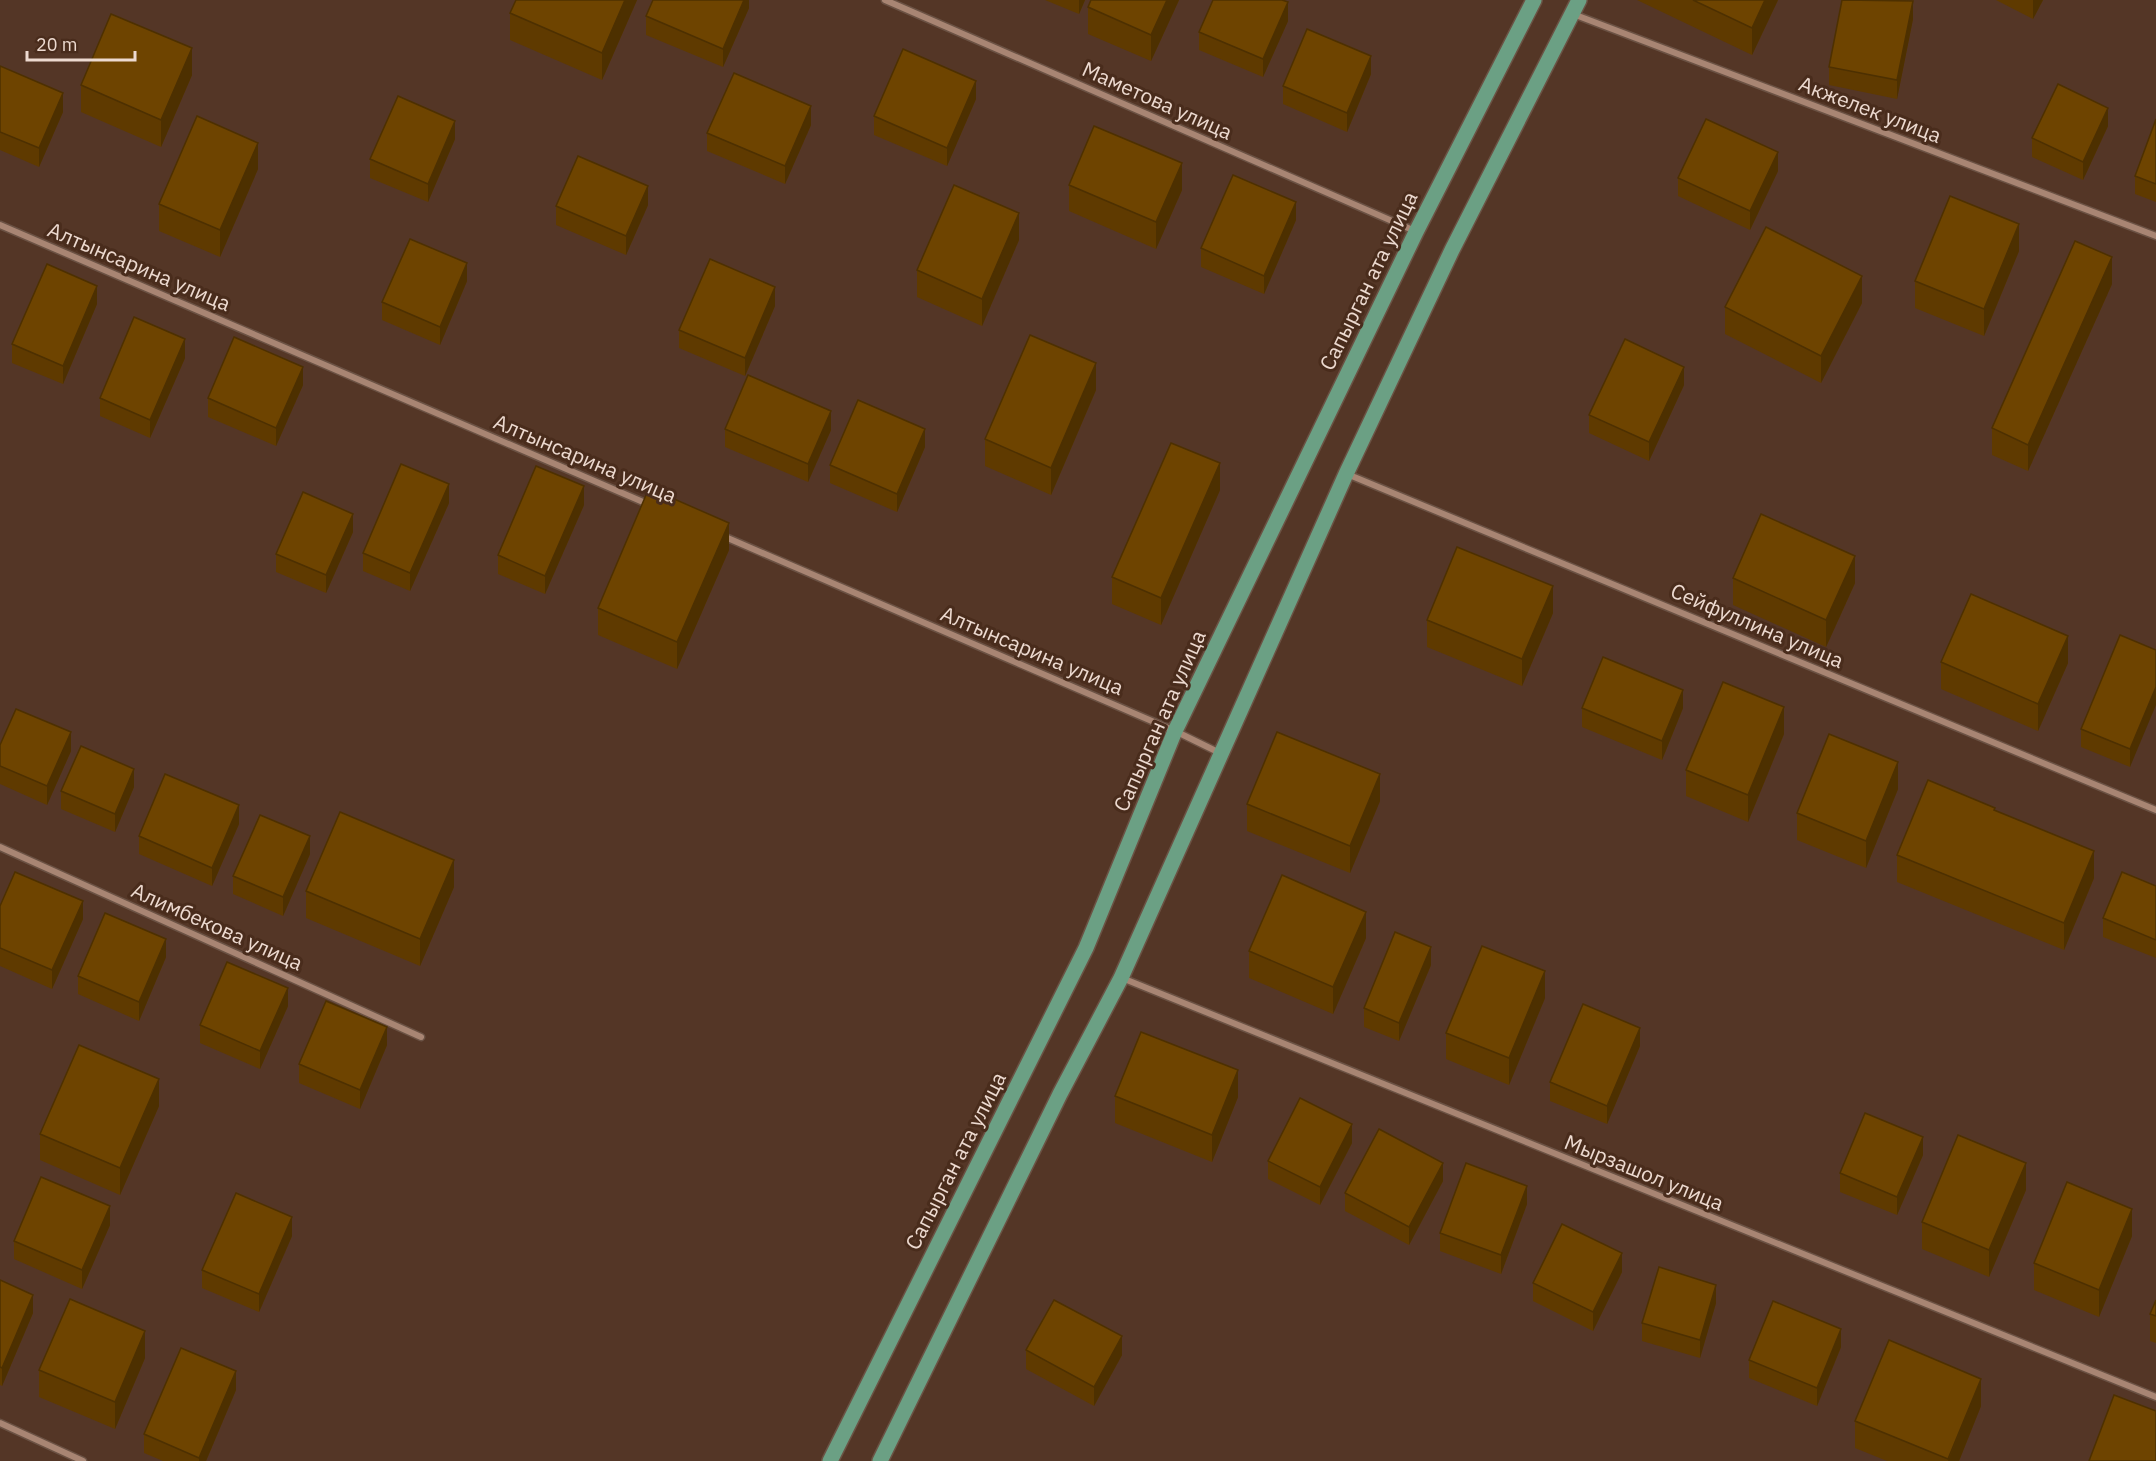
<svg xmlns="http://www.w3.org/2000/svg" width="2156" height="1461" font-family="'IBM Plex Sans',sans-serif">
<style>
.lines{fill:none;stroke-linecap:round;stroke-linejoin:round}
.street-casing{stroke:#6b5244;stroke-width:9}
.primary-casing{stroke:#6b5244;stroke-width:18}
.street{stroke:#a88573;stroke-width:6}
.primary{stroke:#6ba084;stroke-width:15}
.wall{fill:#5f3a00}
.shaded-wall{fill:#4d3000}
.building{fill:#6e4400;stroke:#4d3000;stroke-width:1.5}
.labels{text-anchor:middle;stroke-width:6;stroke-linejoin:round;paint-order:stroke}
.street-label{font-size:21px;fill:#eddad0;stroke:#492c1c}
</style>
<rect width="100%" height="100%" fill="#543626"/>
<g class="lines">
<defs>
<g id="street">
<path d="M885,0l530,231"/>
<path d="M1573,14l583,222"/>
<path d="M0,225l650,280"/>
<path d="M1347,474l809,336"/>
<path d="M723,536l452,195 47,23"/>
<path d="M0,847l421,190"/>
<path d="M1122,978l1034,419"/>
<path d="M0,1423l83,38"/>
</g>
<g id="primary">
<path d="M830,1461l256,-513 89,-217 241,-499 118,-232"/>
<path d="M880,1461l180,-367 61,-116 225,-504 106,-224 127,-250"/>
</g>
</defs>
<use href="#street" class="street-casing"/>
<use href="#primary" class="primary-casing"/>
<use href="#street" class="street"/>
<use href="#primary" class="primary"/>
</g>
<g class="wall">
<path d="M637,0l-35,80 -92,-40v-27z"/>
<path d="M749,0v8l-26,59 -77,-32v-19z"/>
<path d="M1045,0h40l-6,14z"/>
<path d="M1091,0h88l-28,61 -63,-27v-27z"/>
<path d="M1637,0h141l-26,55z"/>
<path d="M1996,0h47l-10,19z"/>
<path d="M1913,19l-16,80 -68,-14v-18z"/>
<path d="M1288,21l-25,56 -64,-27v-18z"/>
<path d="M0,66l63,46 -24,55 -39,-17z"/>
<path d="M1371,74l-24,58 -64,-28v-18z"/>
<path d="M192,75l-31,72 -80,-35v-27z"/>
<path d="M976,99l-29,67 -73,-31v-19z"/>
<path d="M2156,119v83l-21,-8v-18z"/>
<path d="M811,125l-26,59 -78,-33v-18z"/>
<path d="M2108,126l-25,54 -51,-23v-19z"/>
<path d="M455,139l-27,63 -58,-24v-19z"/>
<path d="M258,169l-38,88 -61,-26v-27z"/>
<path d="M1778,171l-28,59 -72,-34v-18z"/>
<path d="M1069,185l113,5 -26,59 -87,-38z"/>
<path d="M648,205l-22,50 -70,-30v-19z"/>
<path d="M1296,220l-32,74 -63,-27v-19z"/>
<path d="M1019,240l-37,86 -65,-29v-27z"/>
<path d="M2019,251l-35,85 -69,-28v-27z"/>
<path d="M467,281l-27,64 -58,-25v-18z"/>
<path d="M2112,284l-84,187 -36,-16v-27z"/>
<path d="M1862,303l-41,80 -96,-49v-27z"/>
<path d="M97,304l-34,80 -51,-21v-19z"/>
<path d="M775,306l-30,70 -66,-28v-18z"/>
<path d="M185,358l-35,80 -50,-22v-18z"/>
<path d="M303,385l-27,61 -68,-29v-19z"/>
<path d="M1684,385l-35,76 -60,-28v-18z"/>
<path d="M1096,390l-45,105 -66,-29v-27z"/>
<path d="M725,429l106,1 -23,52 -83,-35z"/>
<path d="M925,447l-28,65 -67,-29v-18z"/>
<path d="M1220,490l-59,135 -49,-21v-27z"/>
<path d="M449,503l-39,88 -47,-20v-18z"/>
<path d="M584,505l-39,89 -47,-20v-19z"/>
<path d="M353,532l-27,61 -50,-21v-18z"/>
<path d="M729,550l-52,119 -79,-34v-27z"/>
<path d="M1733,578l122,5 -29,64 -93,-42z"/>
<path d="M1553,613l-31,73 -95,-39v-27z"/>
<path d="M2156,650l-26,117 -49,-20v-18z"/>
<path d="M1941,662l127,1 -30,68 -97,-42z"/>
<path d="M1582,708h101l-21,52 -80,-33z"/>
<path d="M1784,734l-36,88 -62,-26v-26z"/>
<path d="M0,745l71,6 -24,54 -47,-21z"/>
<path d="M134,787l-19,45 -54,-23v-18z"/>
<path d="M1898,789l-32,79 -69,-28v-27z"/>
<path d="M1380,801l-30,72 -103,-42v-27z"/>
<path d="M1995,811l99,67 -30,72 -167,-68v-27z"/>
<path d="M239,824l-27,62 -73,-32v-18z"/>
<path d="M310,854l-27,62 -50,-22v-18z"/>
<path d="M2156,886v72l-53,-21v-19z"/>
<path d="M454,887l-34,79 -114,-48v-27z"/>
<path d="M0,906l83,13 -31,70 -52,-23z"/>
<path d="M1366,938l-33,76 -84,-36v-27z"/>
<path d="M166,957l-27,64 -61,-27v-18z"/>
<path d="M1431,965l-32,76 -35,-14v-19z"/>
<path d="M1545,998l-36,87 -63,-26v-26z"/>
<path d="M288,1006l-28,63 -60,-26v-18z"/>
<path d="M387,1045l-27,64 -61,-26v-19z"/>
<path d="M1640,1046l-33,78 -57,-23v-19z"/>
<path d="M1115,1096l123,1 -26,65 -97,-39z"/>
<path d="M159,1106l-39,89 -80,-35v-26z"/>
<path d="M1352,1143l-32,62 -52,-26v-18z"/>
<path d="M1923,1155l-26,60 -57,-23v-19z"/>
<path d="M1443,1181l-34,64 -64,-34v-18z"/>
<path d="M2026,1190l-37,87 -67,-28v-27z"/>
<path d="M1527,1204l-26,70 -61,-23v-18z"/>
<path d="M110,1225l-28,64 -68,-30v-18z"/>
<path d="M292,1236l-33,76 -57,-24v-18z"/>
<path d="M2132,1236l-33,81 -65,-27v-27z"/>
<path d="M1622,1272l-29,59 -60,-30v-18z"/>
<path d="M0,1280l33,33 -31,73 -2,-1z"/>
<path d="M2156,1300v43l-6,-2v-27z"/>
<path d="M1716,1303l-16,55 -58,-17v-18z"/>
<path d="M1841,1347l-24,59 -68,-28v-18z"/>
<path d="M1026,1350l96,5 -28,51 -68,-37z"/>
<path d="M145,1358l-30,71 -76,-32v-27z"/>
<path d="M236,1390l-30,71h-43l-19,-8v-19z"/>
<path d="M1981,1406l-22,55h-72l-32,-13v-27z"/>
</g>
<g class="shaded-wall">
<path d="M625,0h12l-35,80v-27z"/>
<path d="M744,0h5v8l-26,59v-18z"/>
<path d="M1079,0h6l-6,14z"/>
<path d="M1167,0h12l-28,61v-26z"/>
<path d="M1765,0h13l-26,55v-27z"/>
<path d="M2033,0h10l-10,19z"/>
<path d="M1913,1v18l-16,80v-19z"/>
<path d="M1288,2v19l-25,56v-18z"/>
<path d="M192,48v27l-31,72v-27z"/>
<path d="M1371,56v18l-24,58v-19z"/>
<path d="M976,81v18l-29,67v-18z"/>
<path d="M63,93v19l-24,55v-19z"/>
<path d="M811,106v19l-26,59v-18z"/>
<path d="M2108,108v18l-25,54v-18z"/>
<path d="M455,121v18l-27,63v-18z"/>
<path d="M258,143v26l-38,88v-27z"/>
<path d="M1778,152v19l-28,59v-19z"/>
<path d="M1182,163v27l-26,59v-27z"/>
<path d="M648,186v19l-22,50v-19z"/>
<path d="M1296,202v18l-32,74v-18z"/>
<path d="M1019,213v27l-37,86v-27z"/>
<path d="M2019,224v27l-35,85v-27z"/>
<path d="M2112,257v27l-84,187v-26z"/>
<path d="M467,263v18l-27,64v-18z"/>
<path d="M1862,276v27l-41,80v-27z"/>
<path d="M97,286v18l-34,80v-18z"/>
<path d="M775,287v19l-30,70v-18z"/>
<path d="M185,339v19l-35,80v-18z"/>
<path d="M1096,363v27l-45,105v-27z"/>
<path d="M303,367v18l-27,61v-18z"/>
<path d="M1684,367v18l-35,76v-19z"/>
<path d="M831,411v19l-23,52v-18z"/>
<path d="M925,429v18l-28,65v-18z"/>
<path d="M1220,463v27l-59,135v-27z"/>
<path d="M449,484v19l-39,88v-18z"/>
<path d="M584,486v19l-39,89v-18z"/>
<path d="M353,514v18l-27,61v-18z"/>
<path d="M729,523v27l-52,119v-27z"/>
<path d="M1855,556v27l-29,64v-27z"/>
<path d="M1553,586v27l-31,73v-27z"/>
<path d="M2068,636v27l-30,68v-27z"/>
<path d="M2156,687v18l-26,62v-18z"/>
<path d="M1683,690v18l-21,52v-19z"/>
<path d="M1784,707v27l-36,88v-27z"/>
<path d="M71,732v19l-24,54v-19z"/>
<path d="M1898,762v27l-32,79v-27z"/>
<path d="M134,769v18l-19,45v-18z"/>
<path d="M1380,774v27l-30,72v-27z"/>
<path d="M239,805v19l-27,62v-18z"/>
<path d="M310,836v18l-27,62v-19z"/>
<path d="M2094,851v27l-30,72v-27z"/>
<path d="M454,860v27l-34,79v-27z"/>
<path d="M83,901v18l-31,70v-19z"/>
<path d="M1366,912v26l-33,76v-27z"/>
<path d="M166,939v18l-27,64v-19z"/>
<path d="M1431,947v18l-32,76v-18z"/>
<path d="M1545,971v27l-36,87v-27z"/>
<path d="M288,988v18l-28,63v-18z"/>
<path d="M387,1027v18l-27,64v-19z"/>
<path d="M1640,1028v18l-33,78v-18z"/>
<path d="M1238,1070v27l-26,65v-27z"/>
<path d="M159,1079v27l-39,89v-27z"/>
<path d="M1352,1124v19l-32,62v-18z"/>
<path d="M1923,1137v18l-26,60v-18z"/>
<path d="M1443,1163v18l-34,64v-18z"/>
<path d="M2026,1163v27l-37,87v-27z"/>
<path d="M1527,1186v18l-26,70v-19z"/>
<path d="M110,1206v19l-28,64v-19z"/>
<path d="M2132,1209v27l-33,81v-27z"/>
<path d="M292,1217v19l-33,76v-18z"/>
<path d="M1622,1253v19l-29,59v-19z"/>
<path d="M1716,1285v18l-16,55v-18z"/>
<path d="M33,1295v18l-31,73v-18z"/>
<path d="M1841,1329v18l-24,59v-18z"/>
<path d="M145,1331v27l-30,71v-27z"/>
<path d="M1122,1336v19l-28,51v-19z"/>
<path d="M236,1371v19l-30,71h-7v-3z"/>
<path d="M1981,1379v27l-22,55h-11z"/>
</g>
<g class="building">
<path d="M516,0h109l-23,53 -92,-40z"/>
<path d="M653,0h91l-21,49 -77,-33z"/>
<path d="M1091,0h76l-16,35 -63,-28z"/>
<path d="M1213,0h69l6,2 -25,57 -64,-27z"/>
<path d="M1693,0h72l-13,28z"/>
<path d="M1842,0l71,1 -16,79 -68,-13z"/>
<path d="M111,14l81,34 -31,72 -80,-35z"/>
<path d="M1307,29l64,27 -24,57 -64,-27z"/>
<path d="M903,49l73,32 -29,67 -73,-32z"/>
<path d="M0,66l63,27 -24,55 -39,-16z"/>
<path d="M734,73l77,33 -26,60 -78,-33z"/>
<path d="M2058,84l50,24 -25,54 -51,-24z"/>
<path d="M398,96l57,25 -27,63 -58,-25z"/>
<path d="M197,116l61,27 -38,87 -61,-26z"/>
<path d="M1706,119l72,33 -28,59 -72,-33z"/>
<path d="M2156,119v65l-21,-8z"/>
<path d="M1094,126l88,37 -26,59 -87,-37z"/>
<path d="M578,156l70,30 -22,50 -70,-30z"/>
<path d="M1233,175l63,27 -32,74 -63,-28z"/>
<path d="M954,185l65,28 -37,86 -65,-29z"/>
<path d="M1950,196l69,28 -35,85 -69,-28z"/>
<path d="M1766,227l96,49 -41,80 -96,-49z"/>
<path d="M410,239l57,24 -27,64 -58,-25z"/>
<path d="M2075,241l37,16 -84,188 -36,-17z"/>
<path d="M710,259l65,28 -30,71 -66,-28z"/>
<path d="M47,264l50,22 -34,80 -51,-22z"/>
<path d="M134,317l51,22 -35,81 -50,-22z"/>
<path d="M1030,335l66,28 -45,105 -66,-29z"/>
<path d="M234,337l69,30 -27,61 -68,-30z"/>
<path d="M1625,339l59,28 -35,75 -60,-27z"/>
<path d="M748,375l83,36 -23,53 -83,-35z"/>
<path d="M858,400l67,29 -28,65 -67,-29z"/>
<path d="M1171,443l49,20 -59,135 -49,-21z"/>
<path d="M401,464l48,20 -39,89 -47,-20z"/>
<path d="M536,466l48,20 -39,90 -47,-21z"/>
<path d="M649,488l80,35 -52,119 -79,-34z"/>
<path d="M303,492l50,22 -27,61 -50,-21z"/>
<path d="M1761,514l94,42 -29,64 -93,-42z"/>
<path d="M1457,547l96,39 -31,73 -95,-39z"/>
<path d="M1971,594l97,42 -30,68 -97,-42z"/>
<path d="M2120,635l36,15v37l-26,62 -49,-20z"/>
<path d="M1603,657l80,33 -21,51 -80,-33z"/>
<path d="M1723,682l61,25 -36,88 -62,-25z"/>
<path d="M16,709l55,23 -24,54 -47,-20v-21z"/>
<path d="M1277,732l103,42 -30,72 -103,-42z"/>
<path d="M1829,734l69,28 -32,79 -69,-28z"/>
<path d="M81,746l53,23 -19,45 -54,-23z"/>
<path d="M165,774l74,31 -27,63 -73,-32z"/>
<path d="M1928,780l67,28 -1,2 100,41 -30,72 -167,-68z"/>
<path d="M340,812l114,48 -34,79 -114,-48z"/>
<path d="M260,815l50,21 -27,61 -50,-21z"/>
<path d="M15,872l68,29 -31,69 -52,-22v-42z"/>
<path d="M2122,872l34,14v54l-53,-22z"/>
<path d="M1282,875l84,37 -33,75 -84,-36z"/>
<path d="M105,913l61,26 -27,63 -61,-26z"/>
<path d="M1395,932l36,15 -32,76 -35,-15z"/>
<path d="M1482,946l63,25 -36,87 -63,-25z"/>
<path d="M227,962l61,26 -28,63 -60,-26z"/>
<path d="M326,1001l61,26 -27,63 -61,-26z"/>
<path d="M1583,1004l57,24 -33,78 -57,-24z"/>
<path d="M1141,1032l97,38 -26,65 -97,-39z"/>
<path d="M79,1045l80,34 -39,89 -80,-34z"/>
<path d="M1300,1098l52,26 -32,63 -52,-26z"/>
<path d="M1865,1113l58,24 -26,60 -57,-24z"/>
<path d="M1379,1129l64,34 -34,64 -64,-34z"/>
<path d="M1958,1135l68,28 -37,87 -67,-28z"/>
<path d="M1466,1163l61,23 -26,69 -61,-22z"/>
<path d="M41,1177l69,29 -28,64 -68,-29z"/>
<path d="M2067,1182l65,27 -33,81 -65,-27z"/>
<path d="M236,1193l56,24 -33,77 -57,-24z"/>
<path d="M1562,1224l60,29 -29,59 -60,-29z"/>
<path d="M1659,1267l57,18 -16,55 -58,-17z"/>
<path d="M0,1280l33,15 -31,73 -2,-1z"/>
<path d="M70,1299l75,32 -30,71 -76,-32z"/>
<path d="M1054,1300l68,36 -28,51 -68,-37z"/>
<path d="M2156,1300v16l-6,-2z"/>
<path d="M1773,1301l68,28 -24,59 -68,-28z"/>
<path d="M1889,1340l92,39 -33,80 -93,-38z"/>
<path d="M181,1348l55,23 -37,87 -55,-24z"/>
<path d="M2114,1395l42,16v50h-67z"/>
</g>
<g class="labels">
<g class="street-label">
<text transform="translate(1157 101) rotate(24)" y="7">Маметова улица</text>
<text transform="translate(1870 110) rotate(21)" y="7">Акжелек улица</text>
<text transform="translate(139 267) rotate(23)" y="7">Алтынсарина улица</text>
<text transform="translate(1369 281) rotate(-64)" y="7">Сапырган ата улица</text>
<text transform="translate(585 459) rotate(23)" y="7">Алтынсарина улица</text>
<text transform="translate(1757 626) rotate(23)" y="7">Сейфуллина улица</text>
<text transform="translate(1032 651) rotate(23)" y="7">Алтынсарина улица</text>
<text transform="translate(1160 721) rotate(-66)" y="7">Сапырган ата улица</text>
<text transform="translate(217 927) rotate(24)" y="7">Алимбекова улица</text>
<text transform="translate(956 1161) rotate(-63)" y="7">Сапырган ата улица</text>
<text transform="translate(1644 1173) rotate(22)" y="7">Мырзашол улица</text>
</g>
</g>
<path d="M27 51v9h108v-9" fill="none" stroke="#eddad0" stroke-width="3"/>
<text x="36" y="51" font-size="18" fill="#eddad0" stroke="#492c1c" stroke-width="4.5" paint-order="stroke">20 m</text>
</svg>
